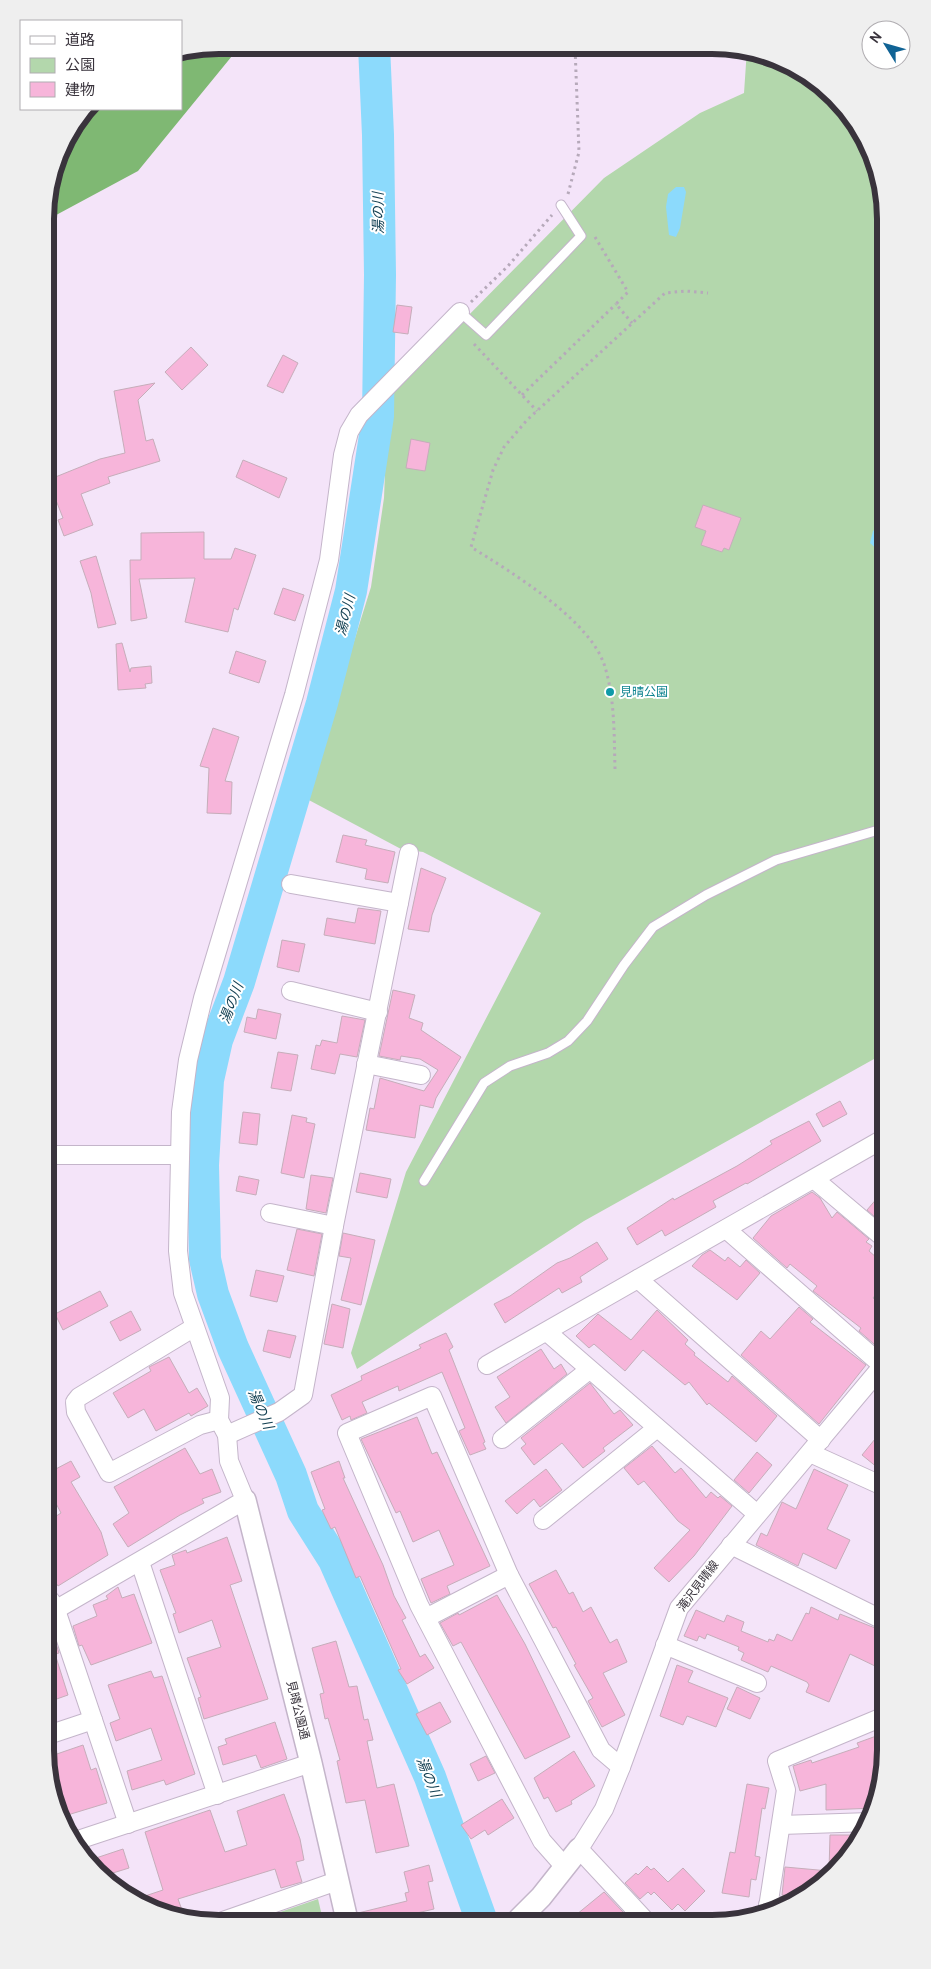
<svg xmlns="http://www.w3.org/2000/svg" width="931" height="1969" font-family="Overpass,'Noto Sans JP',sans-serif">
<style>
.green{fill:#b3d7ac}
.forest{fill:#7fb873}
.water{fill:#8cdafc}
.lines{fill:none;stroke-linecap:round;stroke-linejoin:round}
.stream{stroke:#8cdafc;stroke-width:5.5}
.river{stroke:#8cdafc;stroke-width:32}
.building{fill:#f7b5da;stroke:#c6adba}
.service-casing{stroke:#c4b5ca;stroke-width:11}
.minor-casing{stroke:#c4b5ca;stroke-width:20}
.tertiary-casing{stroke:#c4b5ca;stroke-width:24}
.path{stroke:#b6a9ba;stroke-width:3;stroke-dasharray:2.5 4;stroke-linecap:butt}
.service{stroke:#fff;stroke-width:9}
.minor{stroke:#fff;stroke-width:18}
.tertiary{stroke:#fff;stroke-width:21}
.culture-dot{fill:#0f9aa8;stroke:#fff;stroke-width:2}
.labels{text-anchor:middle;stroke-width:4;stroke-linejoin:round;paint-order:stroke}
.culture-label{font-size:12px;fill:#0d838f;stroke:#fff;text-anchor:start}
.street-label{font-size:12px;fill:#39333c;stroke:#fff}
.water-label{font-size:14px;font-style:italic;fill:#144153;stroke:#fff}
.rim{fill:none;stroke:#39333c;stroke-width:6}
</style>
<rect width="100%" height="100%" fill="#f4e4f9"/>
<g class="green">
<path d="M747,49l80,39 36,43 17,42 3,881 -299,167 -227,148 -6,-16 55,-181 135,-259 -118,-61 -22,-3 -96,-51 66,-211 13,-89 4,-101 216,-219 96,-65 44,-20z"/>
<path d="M318,1899l5,21h-66z"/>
</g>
<path class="forest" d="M218,45h23l-103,126 -93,50v-14l16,-58 6,-4 30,-36h84v-57z"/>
<g class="water">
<path d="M676,187h8l2,5 -6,36 -4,9 -7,-2 -3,-28 2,-13z"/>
<path d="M881,525v28l-11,-10 3,-12z"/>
</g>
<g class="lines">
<path class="stream" d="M48,892l2,6 -2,47"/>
<path class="river" d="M374,46l4,89 2,140 -2,141 -27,175 -29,112 -83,279 -22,58 -9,40 -5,85 2,94 8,35 20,54 58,127 12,36 31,49 96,217 51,142"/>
</g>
<g class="building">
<path d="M397,305l15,2 -4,27 -15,-2z"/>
<path d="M191,347l17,18 -26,25 -17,-18z"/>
<path d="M283,355l15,8 -15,30 -16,-7z"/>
<path d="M155,383l-17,17 8,41 7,-2 7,22 -52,16 2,6 -29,11 12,31 -29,11 -6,-16 5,-2 -15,-38 52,-21 25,-6 -11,-62z"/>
<path d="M411,439l19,4 -5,28 -19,-3z"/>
<path d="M243,460l44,18 -8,20 -43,-21z"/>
<path d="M703,505l38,13 -12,32 -5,-2 -2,4 -21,-7 5,-14 -11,-4z"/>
<path d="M204,532v27h27l4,-11 21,7 -18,55 -4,-2 -6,24 -43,-10 10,-44 -56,1 8,39 -16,3 -1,-61h11v-27z"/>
<path d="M96,556l20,68 -18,4 -7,-35 -11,-32z"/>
<path d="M283,588l21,7 -9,26 -21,-7z"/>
<path d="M122,643l8,29 1,-4 20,-2 1,17 -7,1 1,4 -28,2 -2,-46z"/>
<path d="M236,651l30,10 -7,22 -30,-10z"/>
<path d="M213,728l26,9 -14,44 7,1 -1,32 -24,-1 2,-45 -9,-2z"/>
<path d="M343,835l24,5 -2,5 30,7 -7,31 -23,-4 2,-10 -31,-7z"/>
<path d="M421,868l25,10 -14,37 -3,17 -21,-3z"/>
<path d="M358,908l23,3 -6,33 -51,-9 3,-17 28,5z"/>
<path d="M282,940l23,4 -6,28 -22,-5z"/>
<path d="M393,990l22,5 -6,23 14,5 -2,7 40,27 -25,41 -3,10 -13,-3 -5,33 -49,-8 4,-22 4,1 6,-31 44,13 14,-21 -18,-11 -19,-3 -1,4 -21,-4z"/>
<path d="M258,1009l23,5 -5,25 -32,-7 3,-15 9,2z"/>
<path d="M342,1016l23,4 -8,37 -17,-3 -5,20 -24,-5 5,-24 4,1 2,-6 15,3z"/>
<path d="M278,1052l20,3 -7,36 -20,-3z"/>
<path d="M840,1101l7,13 -24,13 -7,-13z"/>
<path d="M243,1112l17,2 -3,31 -18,-2z"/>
<path d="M292,1115l15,3 -1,4 9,2 -11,54 -23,-5z"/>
<path d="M809,1121l12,20 -74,43 -1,-1 -33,18 3,6 -51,29 -3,-6 -25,15 -10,-17 46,-30 1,2 63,-34 35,-22 -2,-3z"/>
<path d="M360,1173l31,6 -4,19 -31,-6z"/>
<path d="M311,1175l22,3 -7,35 -20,-4z"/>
<path d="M239,1176l20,4 -3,15 -20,-4z"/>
<path d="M884,1190v31l-2,2 -15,-13z"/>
<path d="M812,1192l8,6 12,20 5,-6 32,27 -3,3 6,4 -3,5 15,13v20l-11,14 11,9v26l-10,11 -15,-13 2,-3 -48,-37 4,-5 -27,-22 -3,4 -34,-30 18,-22z"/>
<path d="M297,1229l25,5 -8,42 -27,-6z"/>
<path d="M343,1233l32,7 -14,65 -20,-5 10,-42 -12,-2z"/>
<path d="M597,1242l11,17 -28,18 2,5 -20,11 -3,-5 -54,35 -11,-19 16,-8 47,-33 13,-5z"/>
<path d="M710,1250l15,11 3,-4 12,10 6,-7 14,13 -23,27 -45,-34 10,-11z"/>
<path d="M256,1270l28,6 -7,26 -27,-6z"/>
<path d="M100,1291l8,15 -45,24 -8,-16z"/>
<path d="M332,1304l18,5 -7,39 -19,-4z"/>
<path d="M799,1307l14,12 -3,3 56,43 -47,59 -78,-69 20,-24 9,8z"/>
<path d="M657,1310l31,30 -3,4 10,9 -1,2 34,27 4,-6 45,40 -21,26 -47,-39 -2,2 -18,-23 -4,3 -42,-35 -18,21 -31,-27 -5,4 -13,-12 22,-22 33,26z"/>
<path d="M131,1311l10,19 -21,11 -10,-19z"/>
<path d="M268,1330l28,6 -6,22 -27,-7z"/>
<path d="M446,1333l7,14 -4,3 36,92 -2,1 3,6 -16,6 -11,-24 6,-3 -23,-56 -43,19 -1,-5 -36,16 5,11 -16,7 -1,-4 -8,4 -11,-25 31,-15 -1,-4 60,-28 -2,-3z"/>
<path d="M541,1349l13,20 7,-5 6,10 -61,49 -11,-16 15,-10 -13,-20z"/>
<path d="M169,1357l20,36 8,-5 11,18 -17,10 -2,-3 -33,18 -12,-22 -16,9 -15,-25 38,-22 -2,-4z"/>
<path d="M590,1383l24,31 6,-4 13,15 -30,23 2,3 -22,17 -21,-25 -28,22 -13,-17 5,-4 -5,-6z"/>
<path d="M417,1417l15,37 5,-2 53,114 -43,20 3,8 -19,9 -10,-24 33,-14 -15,-35 -26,12 -13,-31 -4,2 -35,-74z"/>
<path d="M884,1428l1,33 -7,7 -16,-13z"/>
<path d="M652,1446l23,27 6,-5 25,30 5,-6 7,6 2,-2 12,10 -38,50 -25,26 -15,-14 36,-38 -12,-9 -34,-40 -6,4 -14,-17z"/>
<path d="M185,1448l15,26 12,-5 9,23 -19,7 2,4 -24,12 -52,32 -15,-23 16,-11 -15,-26z"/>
<path d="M757,1452l15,13 -23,28 -15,-13z"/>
<path d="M71,1461l9,16 -9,5 30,50 7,23 -50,31 -8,-13v-53l11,-7 -11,-21v-20z"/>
<path d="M339,1461l6,17h-2l40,87 11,31 12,22 -4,2 18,37 5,-3 9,14 -27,16 -9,-14 3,-1 -41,-93 -4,2 -21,-51 -4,2 -9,-19 3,-1 -14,-37z"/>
<path d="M546,1469l16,21 -22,17 -6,-8 -17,15 -12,-13z"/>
<path d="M814,1469l34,16 -21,44 23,11 -14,29 -33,-16 -5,13 -42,-21 5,-12 6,3 15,-34 14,7z"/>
<path d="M227,1537l15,44 -12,4 38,114 -64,20 -6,-21 3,-1 -14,-39 34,-11 -9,-27 -33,13 -6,-19 3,-1 -16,-43 15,-5 -3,-10 14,-5 1,3z"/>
<path d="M556,1570l13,24 4,-2 10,20 8,-5 19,36 7,-4 10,23 -24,11 22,42 -23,12 -14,-26 5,-3 -19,-33 2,-1 -20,-37 -3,1 -24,-44z"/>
<path d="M118,1587l4,11 12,-4 18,49 -61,22 -9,-20 -3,1 -6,-20 24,-10 -4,-11 15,-6 -2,-3z"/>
<path d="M497,1595l28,49 45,93 -45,22 -64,-117 -8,4 -13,-23 18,-10 1,2z"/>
<path d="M811,1607l27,13 2,-6 45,18v12l-10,22 -25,-12 -21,48 -23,-10 3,-7 -2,-3 -36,-16 -3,6 -27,-12 3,-7 -6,-3 1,-3 -32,-13 -2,5 -6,-3 -2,5 -13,-5 12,-26 28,12 3,-7 17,7 -3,9 27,11 1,-3 5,2 3,-7 15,7 14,-28 3,1z"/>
<path d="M50,1634h3l6,19 -4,1 13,41 -17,6z"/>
<path d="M336,1641l13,46 8,-1 7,34 4,-1 5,21 -6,1 10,47 17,-4 15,62 -33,7 -11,-53 -19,3 -9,-42 3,-1 -12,-42 -3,1 -5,-25 4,-1 -12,-45z"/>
<path d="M677,1665l16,6 -5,11 40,16 -12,29 -29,-11 -4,9 -23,-9z"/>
<path d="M151,1671l3,7 8,-2 33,98 -29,11 -2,-5 -32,10 -5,-19 35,-11 -11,-32 -35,13 -6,-18 10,-4 -12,-34z"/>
<path d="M737,1687l23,11 -10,21 -23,-10z"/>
<path d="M440,1702l11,20 -24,13 -11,-21z"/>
<path d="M275,1722l12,37 -26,9 -5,-13 -33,10 -5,-18 9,-3 -2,-5z"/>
<path d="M879,1735l7,18v9l-1,3 -5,2 1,15 -6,26 -49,2v-26l-26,7 -7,-25 18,-6 1,3 47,-16 -2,-4z"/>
<path d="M83,1745l8,25 5,-2 11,35 -46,14 -10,-21v-40z"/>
<path d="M574,1751l21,35 -24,15 1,3 -16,8 -8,-15 -4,2 -10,-21z"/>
<path d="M486,1756l9,17 -17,8 -8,-17z"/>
<path d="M747,1784l22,4 -4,21 -3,-1 -7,48 5,1 -4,23 -5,-1 -2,18 -27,-4 8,-41 5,1z"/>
<path d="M284,1794l16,45 4,21 -8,2 6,20 -21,6 -6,-19 -97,30 8,22 -47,-23 24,-8 -18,-58 65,-22 15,42 22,-7 -10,-34z"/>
<path d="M502,1799l12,19 -26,17 -3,-5 -14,9 -10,-14z"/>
<path d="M830,1835h24v12l-11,18 -25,22 -17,-1 -1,11 -18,-2 3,-28 44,4z"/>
<path d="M123,1849l6,19 -29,9 -13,-16z"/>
<path d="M429,1865l4,16 -5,1 6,27 -30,7 1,4h-46l-1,-7 49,-12 -2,-8 4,-1 -5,-20z"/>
<path d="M647,1866l4,4 3,-2 14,14 15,-14 22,23 -20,20 -7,-7 -6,6 -18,-18 -3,3 -3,-3 -8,7 -15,-16 11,-10 2,2z"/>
<path d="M604,1892l19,20 -8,7h-44z"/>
</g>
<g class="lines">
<defs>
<g id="service">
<path d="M460,312l26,23 95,-99 -20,-31"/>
<path d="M424,1181l60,-98 26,-17 38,-13 20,-12 19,-20 37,-56 29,-38 53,-32 70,-35 106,-31"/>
</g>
<g id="minor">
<path d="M291,884l108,19"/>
<path d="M291,991l87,21"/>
<path d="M366,1064l55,11"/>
<path d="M49,1155h131"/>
<path d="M814,1179l70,59"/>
<path d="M270,1213l64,13"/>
<path d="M726,1229l157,137"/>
<path d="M638,1279l183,161"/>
<path d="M193,1328l-114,69 -4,5 1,10 33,61 91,-48 19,-5"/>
<path d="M547,1332l210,182"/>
<path d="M487,1365l396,-226"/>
<path d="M227,1435l52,-23 24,-17 31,-169 75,-373"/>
<path d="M502,1439l87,-69"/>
<path d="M810,1453l75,34"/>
<path d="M543,1520l114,-92"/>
<path d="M731,1545l154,76"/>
<path d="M140,1562l77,233"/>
<path d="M51,1601l5,9 72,214"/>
<path d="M50,1613l195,-113 -16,-39 -2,-26 -8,-15 1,-22 -37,-105 -5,-42 3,-139 7,-52 15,-62 91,-303 35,-135 14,-105 6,-23 10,-17 101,-103"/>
<path d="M426,1618l83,-43"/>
<path d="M665,1645l92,38"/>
<path d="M51,1734l42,-14"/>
<path d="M781,1825l89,-3"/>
<path d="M72,1842l239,-79"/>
<path d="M565,1867l-23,-26 -123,-236 -72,-172 85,-37 77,179 92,175 20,17"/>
<path d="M768,1905l16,1"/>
<path d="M767,1914l19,-124 -9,-29 108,-45"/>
<path d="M644,1919l-65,-70 25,-40 17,-42 58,-159 205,-244"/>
<path d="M223,1921l114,-40"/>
</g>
<g id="tertiary">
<path d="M245,1500l66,263 36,157"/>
<path d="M519,1919l22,-22 38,-48"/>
</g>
</defs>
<use href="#service" class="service-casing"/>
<use href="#minor" class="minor-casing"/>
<use href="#tertiary" class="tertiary-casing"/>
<g class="path">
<path d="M568,194l11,-42 -4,-105"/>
<path d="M595,237l33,55 -12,12 16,19"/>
<path d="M471,302l37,-36 44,-51"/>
<path d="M474,344l63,67"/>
<path d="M522,395l94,-91"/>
<path d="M615,769c-1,-34 0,-69 -10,-102 -14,-47 -94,-95 -134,-120l22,-77 11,-23 23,-27 138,-127 21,-2 22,2"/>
</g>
<use href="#service" class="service"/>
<use href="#minor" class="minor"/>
<use href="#tertiary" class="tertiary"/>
</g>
<circle class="culture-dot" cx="610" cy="692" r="5"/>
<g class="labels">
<g class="culture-label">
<text x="620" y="696">見晴公園</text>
</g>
<g class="street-label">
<text transform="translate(698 1586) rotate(-53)" y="4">滝沢見晴線</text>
<text transform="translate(298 1710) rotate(76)" y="4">見晴公園通</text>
</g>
<g class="water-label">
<text transform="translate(378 213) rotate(-91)" y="5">湯の川</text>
<text transform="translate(345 615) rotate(-76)" y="5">湯の川</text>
<text transform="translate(231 1003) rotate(-69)" y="5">湯の川</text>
<text transform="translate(261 1409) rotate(66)" y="5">湯の川</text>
<text transform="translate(429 1777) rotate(68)" y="5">湯の川</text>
</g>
</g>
<path d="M0 0H931V1969H0ZM219 54H712A165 165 0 0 1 877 219V1750A165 165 0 0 1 712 1915H219A165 165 0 0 1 54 1750V219A165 165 0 0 1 219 54Z" fill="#efefef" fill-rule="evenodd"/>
<path class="rim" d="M219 54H712A165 165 0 0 1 877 219V1750A165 165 0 0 1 712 1915H219A165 165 0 0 1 54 1750V219A165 165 0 0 1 219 54Z"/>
<rect x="20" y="20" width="162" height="90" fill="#ffffff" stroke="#b0adb1"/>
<rect x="30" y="36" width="25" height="8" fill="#ffffff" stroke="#b0adb1"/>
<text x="65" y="45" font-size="15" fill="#39333c">道路</text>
<rect x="30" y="58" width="25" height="15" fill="#b3d7ac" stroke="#b0adb1"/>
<text x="65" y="70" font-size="15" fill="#39333c">公園</text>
<rect x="30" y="82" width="25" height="15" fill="#f7b5da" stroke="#b0adb1"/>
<text x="65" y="95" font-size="15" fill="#39333c">建物</text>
<g transform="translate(886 45) rotate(307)"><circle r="24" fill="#ffffff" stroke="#b0adb1"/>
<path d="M0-4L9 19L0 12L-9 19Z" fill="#106395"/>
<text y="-8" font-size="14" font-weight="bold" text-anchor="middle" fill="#39333c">N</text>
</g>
</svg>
